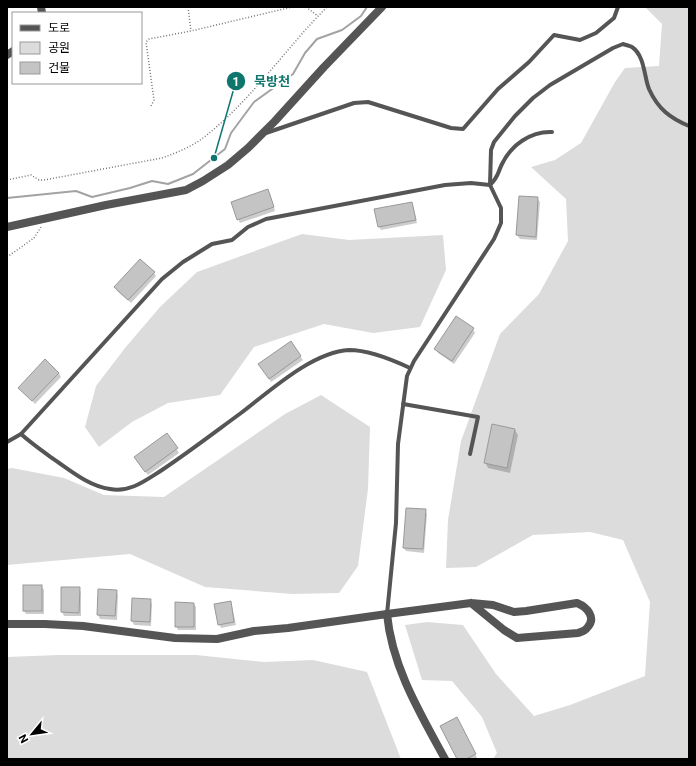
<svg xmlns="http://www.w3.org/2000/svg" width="696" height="766" font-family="Roboto,'Noto Sans KR',sans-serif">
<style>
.green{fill:#dcdcdc}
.shadow{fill:#0003}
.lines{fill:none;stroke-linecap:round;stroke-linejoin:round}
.stream{stroke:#a3a3a3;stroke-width:2}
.building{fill:#c4c4c4;stroke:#999}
.path{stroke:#777;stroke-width:1.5;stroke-dasharray:1 2;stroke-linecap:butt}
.service{stroke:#555;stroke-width:4}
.minor{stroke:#555;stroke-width:8}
.leader{fill:none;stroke:#0f766e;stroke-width:1.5}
.callout-dot{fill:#0f766e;stroke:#fff;stroke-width:1.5}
.mark-label{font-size:12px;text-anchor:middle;font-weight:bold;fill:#fff}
.callout-label{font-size:13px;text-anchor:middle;font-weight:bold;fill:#0f766e;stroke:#fff;stroke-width:4;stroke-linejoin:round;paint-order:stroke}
</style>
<rect width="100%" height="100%" fill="#fff"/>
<g class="green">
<path d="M645,7h44v752h-196l4,-6 -15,-36 -30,-36 -30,-1 -17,-55 22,-3 36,3 33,49 38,42 36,-11 75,-29 5,-74 -27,-62 -33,-8 -57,3 -57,32 -30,1 2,-48 13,-79 39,-107 39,-40 29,-53 -2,-42 -35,-32 24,-7 26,-17 34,-61 10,-14 34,-2 3,-42z"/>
<path d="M302,234l47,6 94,-5 3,35 -26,57 -47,6 -49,-9 -70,23 -34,48 -52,8 -36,19 -33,25 -14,-20 11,-41 29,-38 35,-41 37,-35z"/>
<path d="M321,395l49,32 -2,62 -10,77 -19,27 -46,1 -88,-7 -75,-33 -123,11v-96l5,-1 52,10 40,17 60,2 121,-83z"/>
<path d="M59,655h137l68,7 49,-2 54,12 34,87h-394v-102z"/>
</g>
<g class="shadow">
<path d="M270,194l5,17 -35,12 -2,-4z"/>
<path d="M537,198l3,4 -3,38 -17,-1 -3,-4z"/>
<path d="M411,203l2,3 4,17 -36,7 -2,-3z"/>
<path d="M154,273l2,3 -25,27 -14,-12 -2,-4z"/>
<path d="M473,329l2,4 -21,31 -16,-11 -2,-4z"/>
<path d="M291,343l12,17 -32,22 -9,-14z"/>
<path d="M59,373l2,4 -26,27 -15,-16z"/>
<path d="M515,430l3,5 -8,38 -22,-5 -3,-6z"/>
<path d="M167,434l12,19 -31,22 -11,-14z"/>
<path d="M425,510l2,4 -3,39 -18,-2 -2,-3z"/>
<path d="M41,586l3,4v24h-18l-2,-3z"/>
<path d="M79,588l2,4v24h-17l-2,-4z"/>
<path d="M116,591l2,4 -1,25 -17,-1 -2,-4z"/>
<path d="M150,600l2,4 -1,22 -17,-1 -2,-4z"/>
<path d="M230,602l2,4 4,19 -15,3 -2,-4z"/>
<path d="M194,604l2,3v23h-18l-2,-4z"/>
<path d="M457,719l20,39 -1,1h-18z"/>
</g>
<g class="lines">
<path class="stream" d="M7,198l69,-7 16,6 38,-9 22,-7 16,3 25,-10 32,-25 6,-16 23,-31 39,-28 12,-21 12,-14 25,-9 19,-14 6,-9"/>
</g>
<g class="building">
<path d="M268,189l6,18 -37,13 -6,-18z"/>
<path d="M519,196l19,1 -2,40 -20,-2z"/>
<path d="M412,202l4,18 -38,7 -4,-18z"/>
<path d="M140,259l15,13 -27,28 -14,-13z"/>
<path d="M456,316l18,12 -22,33 -18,-12z"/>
<path d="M291,341l10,15 -32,23 -11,-15z"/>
<path d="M45,359l14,14 -27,28 -14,-13z"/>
<path d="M492,424l23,5 -8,39 -23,-5z"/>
<path d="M167,433l11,15 -33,24 -11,-15z"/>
<path d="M406,508l20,1 -3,40 -20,-1z"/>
<rect x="23" y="585" width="19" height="26"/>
<path d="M61,587h19l-1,26 -18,-1z"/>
<path d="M98,589l19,1 -2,26 -18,-1z"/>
<path d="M132,598l19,1 -1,23 -19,-1z"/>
<path d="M231,601l3,21 -16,3 -4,-21z"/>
<path d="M175,602l19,1v24h-19z"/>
<path d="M457,717l19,37 -10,5h-9l-17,-33z"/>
</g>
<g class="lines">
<g class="path">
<path d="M188,7l3,24"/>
<path d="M306,7l12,9"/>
<path d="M151,106l3,-6 -8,-58 3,-3 42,-8 101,-24"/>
<path d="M7,180l24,-5 8,5h5l118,-22c14,-5 29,-11 41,-20 48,-37 82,-89 124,-131"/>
<path d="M7,257l27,-19 7,-11"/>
</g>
<g class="service">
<path d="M266,133l88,-30 14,-1 83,26 12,1 35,-40 31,-27 25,-27 26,5 16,-7 18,-15 4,-11"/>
<path d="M490,185l1,-35 3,-8 21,-26 18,-18 17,-13 63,-37 10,-4c3,1 7,2 9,3 13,9 12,30 17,42 9,20 21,29 40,37"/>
<path d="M490,185c9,-9 7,-11 12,-21 9,-19 29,-33 50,-32"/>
<path d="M403,404l75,13 -8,37"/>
<path d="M7,442l14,-8"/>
<path d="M387,614l9,-91 2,-79 9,-68 7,-15 80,-122 7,-16v-15l-11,-23 -19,-2 -26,2 -179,34 -18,8 -16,13 -20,4 -29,18 -21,17 -141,155c10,9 20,16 31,24 18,12 36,28 58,31 20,4 36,-9 52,-19 27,-18 53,-38 79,-57 29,-22 71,-61 108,-63 19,0 44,10 61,18"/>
</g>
<g class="minor">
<path d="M41,7l1,6"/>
<path d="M7,55l6,-4"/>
<path d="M7,227l99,-22 80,-15 17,-9 25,-16 20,-17 27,-27 49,-54 58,-60"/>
<path d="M387,614l84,-11 22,2 21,7 12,-1 51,-8c10,4 20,15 10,25 -2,3 -6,4 -9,5l-61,5 -13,-8 -33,-27"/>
<path d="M7,624h38l38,2 92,12 42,1 37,-8 34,-3 99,-14c5,53 33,99 58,145"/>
</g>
</g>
<path class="leader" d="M214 158L236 81"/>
<g class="callout-dot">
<circle cx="214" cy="158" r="4"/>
<circle cx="236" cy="81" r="10"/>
</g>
<g class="mark-label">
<text x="236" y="86">1</text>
</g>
<g class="callout-label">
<text x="272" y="86">묵방천</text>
</g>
<rect width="696" height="766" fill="none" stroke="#000000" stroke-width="16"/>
<rect x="12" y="12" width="130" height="72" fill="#ffffff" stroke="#999999"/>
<rect x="20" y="25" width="20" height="6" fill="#555555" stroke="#999999"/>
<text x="48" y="32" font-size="12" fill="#000000">도로</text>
<rect x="20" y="42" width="20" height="12" fill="#dcdcdc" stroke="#999999"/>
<text x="48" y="52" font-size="12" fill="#000000">공원</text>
<rect x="20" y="62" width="20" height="12" fill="#c4c4c4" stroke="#999999"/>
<text x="48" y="72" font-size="12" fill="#000000">건물</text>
<g transform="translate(32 734) rotate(241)" stroke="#ffffff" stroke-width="3" paint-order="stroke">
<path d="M0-3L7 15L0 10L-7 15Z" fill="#000000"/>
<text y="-6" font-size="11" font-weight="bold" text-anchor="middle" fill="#000000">N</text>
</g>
</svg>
